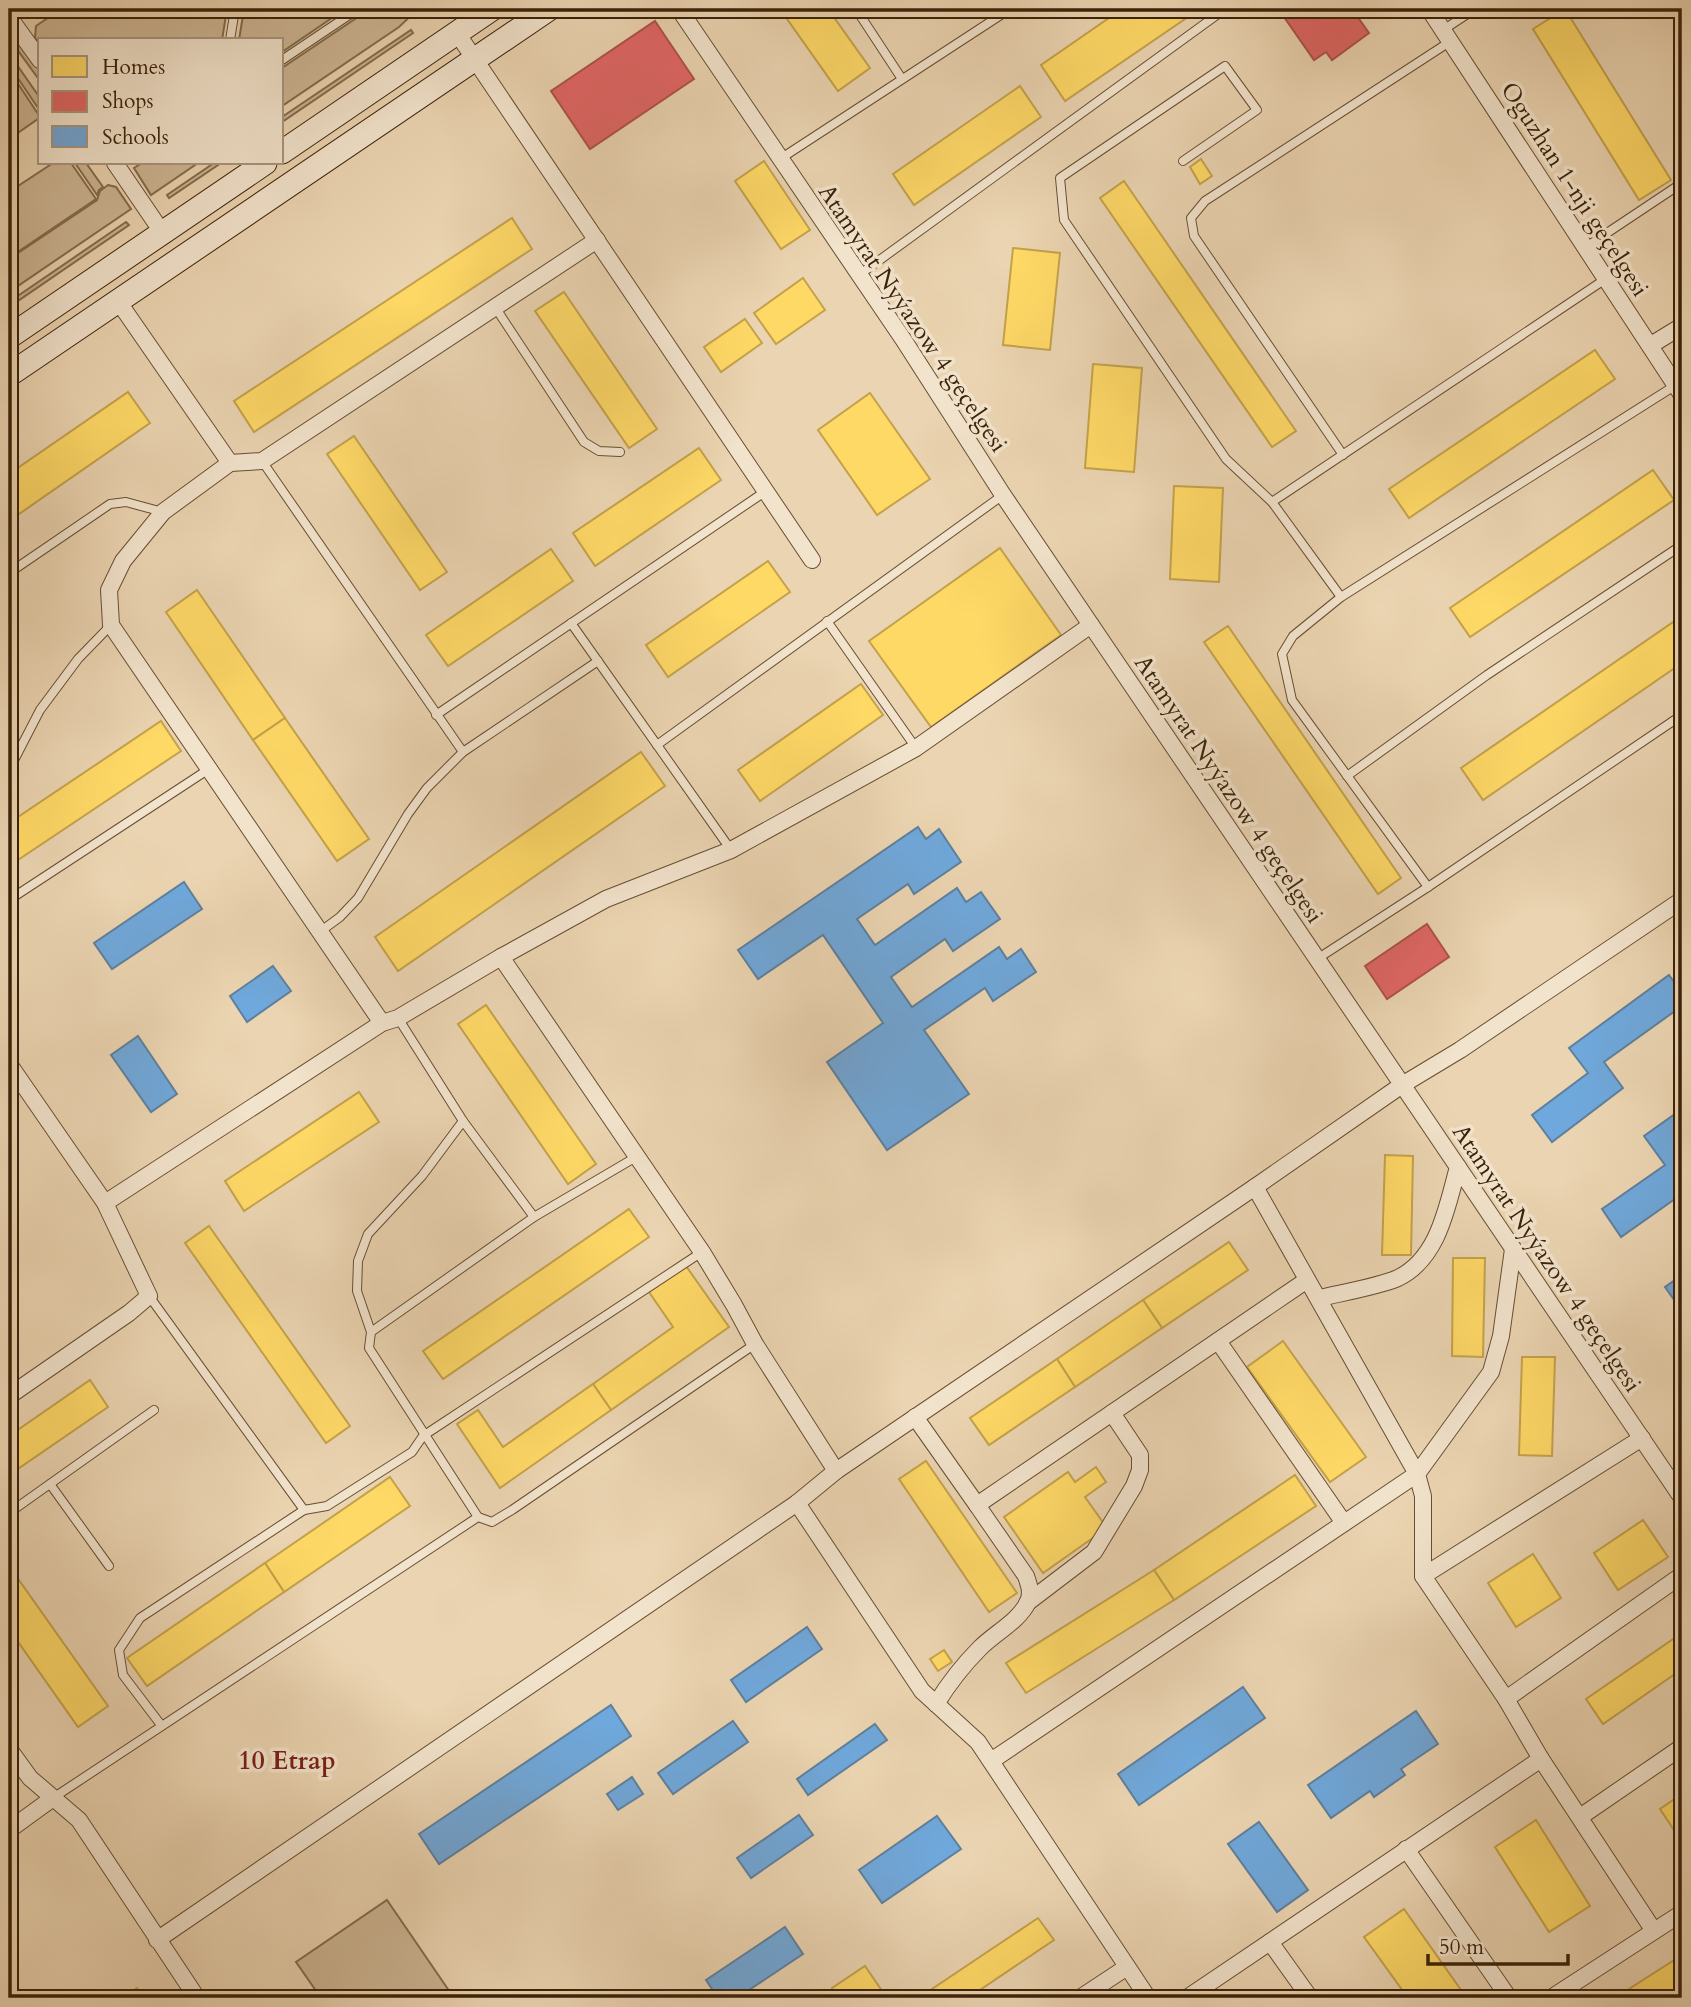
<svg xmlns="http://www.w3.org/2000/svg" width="1691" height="2007" font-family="Cardo,serif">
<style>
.green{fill:#cdb694;stroke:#846c4e;stroke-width:2}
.homes{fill:#ffd966;stroke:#c4a24a;stroke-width:2}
.shops{fill:#e06666;stroke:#ae524a;stroke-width:2}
.schools{fill:#6fa8dc;stroke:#5f809c;stroke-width:2}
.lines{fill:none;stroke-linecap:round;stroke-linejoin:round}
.service-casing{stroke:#664e32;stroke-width:10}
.minor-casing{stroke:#664e32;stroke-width:18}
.secondary-casing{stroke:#3a2208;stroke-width:25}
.service{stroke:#f2e3cc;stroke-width:8}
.minor{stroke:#f2e3cc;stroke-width:16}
.secondary{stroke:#f2e3cc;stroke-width:23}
.labels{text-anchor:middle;stroke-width:7;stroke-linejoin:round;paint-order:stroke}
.street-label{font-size:24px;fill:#3a2208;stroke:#f2e3cc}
.neighbourhood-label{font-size:26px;font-weight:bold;fill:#7a1f14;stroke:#f2e3cc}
</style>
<rect width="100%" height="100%" fill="#ebd4b1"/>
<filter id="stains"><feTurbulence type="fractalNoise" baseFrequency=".00286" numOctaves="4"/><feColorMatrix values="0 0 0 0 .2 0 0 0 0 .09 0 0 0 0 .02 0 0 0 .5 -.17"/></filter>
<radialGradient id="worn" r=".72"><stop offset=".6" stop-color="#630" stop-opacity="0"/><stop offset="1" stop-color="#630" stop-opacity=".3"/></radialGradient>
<g class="green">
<path d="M61,9h166l-5,31h-182v5l-5,-7 1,-12z"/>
<path d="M244,9h101l-63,43v-12h-43z"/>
<path d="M370,9h48l-19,18 -117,79v-38z"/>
<path d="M411,30l2,3 -131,89v-5z"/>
<path d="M11,41h8l21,30v10z"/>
<path d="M15,62l25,36v13l-31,-46z"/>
<path d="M11,73l29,44v5l-2,-3 -29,20v-64z"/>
<path d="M53,163h18l25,36 -87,59v-66z"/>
<path d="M75,163h11l17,24 -4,3 -2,5z"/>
<path d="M142,163h56l-47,32 -17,-27z"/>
<path d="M214,163h7l-52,35 -2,-3z"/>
<path d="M108,185l8,2 15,22 -122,83v-33l88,-59 3,-9z"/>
<path d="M126,222l3,3 -120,82v-5z"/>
<path d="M387,1900l67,98h-133l-25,-36z"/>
</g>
<g class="homes">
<path d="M780,9h48l42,59 -32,23z"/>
<path d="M1122,9h56l7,10 -120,82 -24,-36z"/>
<path d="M1565,9l106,171 -32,20 -106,-171z"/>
<path d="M1020,86l21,31 -127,88 -21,-31z"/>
<path d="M1201,159l11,17 -12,8 -10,-17z"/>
<path d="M764,161l46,69 -29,19 -46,-68z"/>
<path d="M1124,181l172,250 -24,16 -172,-249z"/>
<path d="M512,218l20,31 -278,183 -20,-31z"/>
<path d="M1013,248l47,5 -10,97 -47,-5z"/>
<path d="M803,278l22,32 -49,34 -22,-31z"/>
<path d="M564,292l93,137 -28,19 -94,-137z"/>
<path d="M745,319l17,24 -41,29 -17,-25z"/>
<path d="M1595,350l20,29 -206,139 -20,-29z"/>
<path d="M1093,364l49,4 -8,104 -49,-4z"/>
<path d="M128,392l22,31 -141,98v-47z"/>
<path d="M870,393l60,86 -53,36 -59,-85z"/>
<path d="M354,436l93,136 -27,18 -93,-136z"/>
<path d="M699,448l22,32 -126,86 -22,-33z"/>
<path d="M1653,470l21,30 -204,137 -20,-29z"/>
<path d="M1174,486l49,2 -4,94 -49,-3z"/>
<path d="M1000,548l61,87 -130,92 -62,-86z"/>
<path d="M551,549l22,32 -125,85 -22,-31z"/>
<path d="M768,561l22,31 -122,85 -22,-32z"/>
<path d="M197,590l88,128 -32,22 -87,-128z"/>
<path d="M1682,616v47l-199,137 -22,-32z"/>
<path d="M1228,626l173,252 -23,16 -174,-252z"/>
<path d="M861,684l22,31 -123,86 -22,-31z"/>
<path d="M285,718l84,121 -32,22 -84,-121z"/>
<path d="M161,721l20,30 -172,115v-43z"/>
<path d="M641,752l24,34 -267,185 -23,-34z"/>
<path d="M486,1005l110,159 -28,20 -110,-160z"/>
<path d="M359,1092l20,30 -135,89 -19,-30z"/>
<path d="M1385,1155l28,1 -2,99h-29z"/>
<path d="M629,1209l20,28 -206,142 -20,-28z"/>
<path d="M209,1226l141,200 -24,17 -141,-200z"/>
<path d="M1229,1242l19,28 -86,58 -19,-28z"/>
<path d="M1453,1258h32l-2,99 -31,-1z"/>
<path d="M686,1266l43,61 -118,83 -18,-26 80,-57 -24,-35z"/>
<path d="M1143,1300l19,28 -87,59 -18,-28z"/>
<path d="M1283,1341l83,116 -36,25 -83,-115z"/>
<path d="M1522,1357h33l-3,99 -33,-1z"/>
<path d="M1057,1359l18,28 -86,58 -19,-27z"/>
<path d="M90,1380l18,27 -99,68v-39z"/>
<path d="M593,1384l18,26 -111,78 -43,-64 21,-14 25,37z"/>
<path d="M926,1461l91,132 -28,19 -90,-133z"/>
<path d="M1096,1467l10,15 -21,15 22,31 -64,45 -39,-56 64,-45 7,10z"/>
<path d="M1295,1475l21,31 -142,94 -20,-30z"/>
<path d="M390,1477l20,29 -126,86 -19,-29z"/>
<path d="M1643,1520l25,37 -50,33 -24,-37z"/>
<path d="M1533,1554l28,44 -45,29 -28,-44z"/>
<path d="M265,1563l19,29 -137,94 -20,-28z"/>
<path d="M9,1566l99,140 -30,21 -69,-98z"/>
<path d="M1154,1570l20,30 -148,93 -20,-30z"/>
<path d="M1682,1633v36l-79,55 -17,-25z"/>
<path d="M944,1650l8,12 -14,9 -8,-12z"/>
<path d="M1682,1794v39l-4,3 -18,-27z"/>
<path d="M1536,1820l54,86 -41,26 -54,-85z"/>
<path d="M1404,1909l57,81 -11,8h-42l-44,-61z"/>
<path d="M1038,1918l16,22 -86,58h-29l-7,-9z"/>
<path d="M1682,1955v43h-67z"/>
<path d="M865,1966l22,32h-48l-7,-10z"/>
<path d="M137,1988l7,10h-22z"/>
<path d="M1277,1991l5,7h-16z"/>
</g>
<g class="shops">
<path d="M1296,9h56l17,24 -37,27 -6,-8 -12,8 -30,-43z"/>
<path d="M655,21l39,58 -104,70 -39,-58z"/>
<path d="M1427,924l22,33 -62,42 -22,-33z"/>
</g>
<g class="schools">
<path d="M918,827l8,12 13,-10 22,33 -47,32 -6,-10 -51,35 18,26 82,-57 9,14 15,-10 19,27 -47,32 -8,-12 -54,38 21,30 87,-60 8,12 14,-10 15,23 -43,29 -8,-13 -61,42 45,64 -82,56 -60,-88 56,-39 -60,-88 -65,44 -20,-29z"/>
<path d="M184,882l18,27 -90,60 -18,-26z"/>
<path d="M273,966l18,25 -44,31 -17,-26z"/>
<path d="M1669,975l13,18v13l-78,56 19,26 -71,54 -20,-27 56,-42 -19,-25z"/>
<path d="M138,1036l39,58 -26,18 -40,-57z"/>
<path d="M1682,1109v52l-2,1 2,4v28l-61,43 -19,-28 63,-44 -21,-29z"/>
<path d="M1682,1275v36l-17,-24z"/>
<path d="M807,1627l15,22 -76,53 -15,-22z"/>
<path d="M1243,1687l22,31 -126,87 -21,-31z"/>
<path d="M611,1705l20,31 -192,128 -20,-30z"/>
<path d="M1416,1711l22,33 -37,25 4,6 -31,22 -4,-6 -39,27 -23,-33z"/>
<path d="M733,1721l15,21 -75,52 -15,-21z"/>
<path d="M875,1724l12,16 -79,55 -11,-16z"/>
<path d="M632,1777l11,17 -25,16 -11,-16z"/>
<path d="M799,1815l14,20 -62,43 -14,-20z"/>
<path d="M937,1816l24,33 -79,54 -23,-33z"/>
<path d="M1259,1822l49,68 -31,22 -49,-68z"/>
<path d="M785,1927l18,27 -66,44h-19l-12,-18z"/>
</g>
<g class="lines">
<defs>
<g id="service">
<path d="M856,9l46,70"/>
<path d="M1443,30l32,-21"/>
<path d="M230,40l5,-31"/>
<path d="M282,60l76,-51"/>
<path d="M780,159l230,-150"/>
<path d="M1183,161l74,-51 -32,-44 -165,112 4,42 162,239 46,43 69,95"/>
<path d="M1586,247l96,-64"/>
<path d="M859,275l366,-266"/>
<path d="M495,307l89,135 15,9 21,1"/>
<path d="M1343,455l-149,-219 -3,-18 14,-17 246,-160"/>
<path d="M262,461l201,291"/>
<path d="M1272,502l335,-224"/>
<path d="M9,573l101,-69 16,-2 37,10"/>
<path d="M827,621l89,127"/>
<path d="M571,623l160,227"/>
<path d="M436,715l330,-224"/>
<path d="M657,745l346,-250"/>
<path d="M9,770l31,-60 38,-51 33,-34"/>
<path d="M1347,776l140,-101 195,-130"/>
<path d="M1428,887l-136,-187 -10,-46 11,-18 48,-39 335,-212"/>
<path d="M9,900l200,-131"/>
<path d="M321,931l19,-14 18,-19 50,-84 19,-26 36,-36 135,-91"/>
<path d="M1317,959l111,-72 254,-172"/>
<path d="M398,1018l65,103 71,96"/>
<path d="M149,1296l155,214"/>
<path d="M371,1332l-14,-41 1,-30 10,-27 54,-58 41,-55"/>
<path d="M50,1484l59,82"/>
<path d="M9,1513l145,-103"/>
<path d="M478,1517l-109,-169 2,-16 163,-115 102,-60"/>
<path d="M161,1725l-38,-50 -4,-25 21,-32 164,-108 23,-4 85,-54 11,-16 279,-184"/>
<path d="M53,1798l425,-281 14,5 20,-12 243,-166"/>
</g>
<g id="minor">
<path d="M679,9l224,330 100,156 679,1003"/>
<path d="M1429,9l253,386"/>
<path d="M9,17l31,43"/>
<path d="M457,33l355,527"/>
<path d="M115,163l47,69"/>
<path d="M118,301l112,162 -67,49 -40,49 -14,29 2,35 271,398"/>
<path d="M1651,345l31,-19"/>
<path d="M230,463l32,-2 335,-221"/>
<path d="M501,957l105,-58 125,-49 185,-102 175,-123"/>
<path d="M9,1064l96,139 44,93 -20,17 -120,83"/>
<path d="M1255,1187l162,287 6,22v80l83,123 35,60 113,172"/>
<path d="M105,1203l277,-180 16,-5 103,-61 201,295 32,53 21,39 81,127"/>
<path d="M1320,1298c21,-5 60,-12 78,-20 41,-20 49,-72 60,-111"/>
<path d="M1218,1341l126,182"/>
<path d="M915,1417l62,88 330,-225"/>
<path d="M797,1503l125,188 56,51 170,256"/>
<path d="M1423,1576l219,-138"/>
<path d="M1027,1603l67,-51 40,-66 6,-16v-15l-28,-42"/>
<path d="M1506,1699l176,-124"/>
<path d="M936,1704c13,-21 27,-39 44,-56 15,-15 39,-27 48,-46 4,-10 1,-17 -2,-26l-49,-71"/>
<path d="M9,1749l21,29 49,42 118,178"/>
<path d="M991,1761l426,-287 74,-102 10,-36 12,-87"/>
<path d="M1580,1817l102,-70"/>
<path d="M9,1830l44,-32"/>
<path d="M1406,1849l103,149"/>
<path d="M157,1940l640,-437 39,-32 419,-284 147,-102 58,-35 222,-150"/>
<path d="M1270,1942l40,56"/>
<path d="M1080,1998l47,-31"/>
<path d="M1187,1998l354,-239"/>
<path d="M1551,1998l131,-85"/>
</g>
<g id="secondary">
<path d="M282,152l210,-143"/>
<path d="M9,337l256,-174"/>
<path d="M9,375l540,-366"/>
</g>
</defs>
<use href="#service" class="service-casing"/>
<use href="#minor" class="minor-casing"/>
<use href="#secondary" class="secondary-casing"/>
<use href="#service" class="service"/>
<use href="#minor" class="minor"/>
<use href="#secondary" class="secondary"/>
</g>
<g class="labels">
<g class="street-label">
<text transform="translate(1575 189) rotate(57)" y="8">Oguzhan 1-nji geçelgesi</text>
<text transform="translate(913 318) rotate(56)" y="8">Atamyrat Nyýazow 4 geçelgesi</text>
<text transform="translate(1229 789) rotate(56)" y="8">Atamyrat Nyýazow 4 geçelgesi</text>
<text transform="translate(1547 1258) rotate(56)" y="8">Atamyrat Nyýazow 4 geçelgesi</text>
</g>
<g class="neighbourhood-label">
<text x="287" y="1769">10 Etrap</text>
</g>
</g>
<rect width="1691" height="2007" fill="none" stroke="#ebd4b1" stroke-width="35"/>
<rect x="10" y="10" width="1670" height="1986" fill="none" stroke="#3a2208" stroke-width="3.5"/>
<rect x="18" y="18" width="1656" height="1972" fill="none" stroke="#3a2208" stroke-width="2"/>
<rect x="38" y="38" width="245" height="126" fill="#f2e3cc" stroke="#a8967e" stroke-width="2"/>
<rect x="52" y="56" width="35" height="21" fill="#ffd966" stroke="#a8967e" stroke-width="2"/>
<text x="102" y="74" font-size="21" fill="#3a2208">Homes</text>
<rect x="52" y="91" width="35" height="21" fill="#e06666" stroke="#a8967e" stroke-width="2"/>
<text x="102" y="108" font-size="21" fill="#3a2208">Shops</text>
<rect x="52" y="126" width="35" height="21" fill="#6fa8dc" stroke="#a8967e" stroke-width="2"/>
<text x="102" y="144" font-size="21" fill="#3a2208">Schools</text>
<path d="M1428 1954v10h140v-10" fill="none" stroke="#3a2208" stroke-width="3.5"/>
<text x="1439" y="1954" font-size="21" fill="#3a2208" stroke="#f2e3cc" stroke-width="5" paint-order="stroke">50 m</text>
<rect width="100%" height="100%" filter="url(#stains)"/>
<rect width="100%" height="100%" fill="url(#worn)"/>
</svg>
